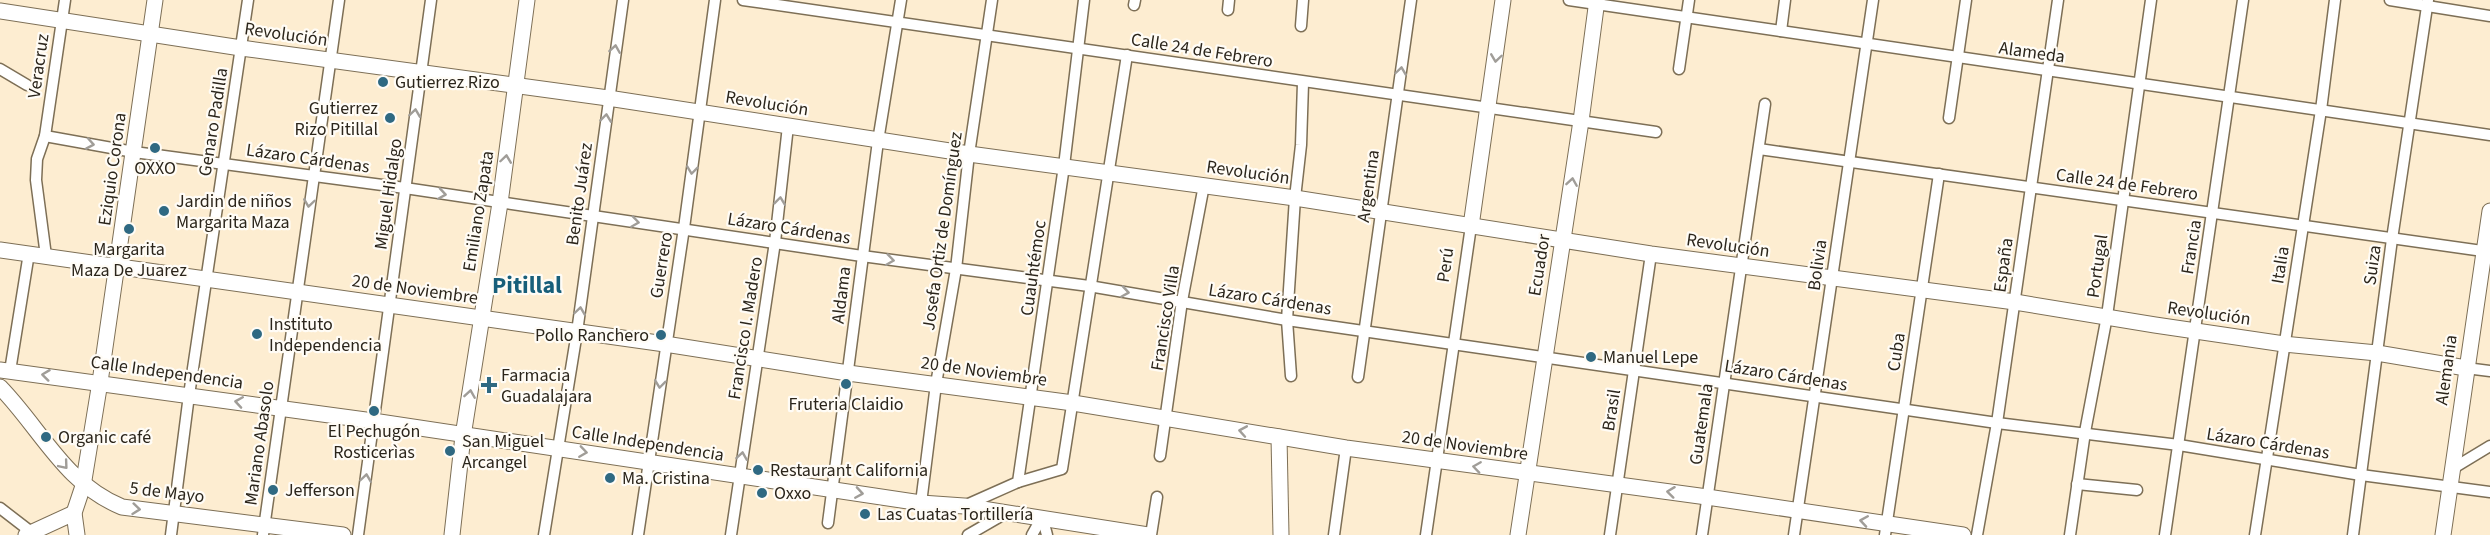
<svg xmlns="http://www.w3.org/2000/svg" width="2490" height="535" font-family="'Source Sans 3',sans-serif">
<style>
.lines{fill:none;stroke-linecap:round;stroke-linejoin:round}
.street-casing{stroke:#7d6f56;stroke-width:13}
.secondary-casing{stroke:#7d6f56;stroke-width:17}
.street{stroke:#fff;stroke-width:10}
.secondary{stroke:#fff;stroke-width:15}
.oneway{stroke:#a09d98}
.poi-dot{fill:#2f6982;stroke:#fffcf6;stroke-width:2}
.labels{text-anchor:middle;stroke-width:4.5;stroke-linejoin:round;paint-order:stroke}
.street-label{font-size:18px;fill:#2b251b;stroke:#fffcf6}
.poi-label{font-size:18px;fill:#2b251b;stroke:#fffcf6;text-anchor:start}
.district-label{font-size:24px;font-weight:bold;fill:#185f7a;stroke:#fffcf6}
</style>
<rect width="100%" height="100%" fill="#fdedd1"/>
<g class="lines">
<defs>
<g id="street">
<path d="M743,0l913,132"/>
<path d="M1569,0l921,135"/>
<path d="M2390,0l100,16"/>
<path d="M1134,5l1,-5"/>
<path d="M1228,10l1,-10"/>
<path d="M1301,26l2,-26"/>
<path d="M1781,31l4,-31"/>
<path d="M0,69l27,16"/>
<path d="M1679,69l10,-69"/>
<path d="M1949,118l17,-118"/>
<path d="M45,136l89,16 271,36 457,68 227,30 198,34 710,103 182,22 182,30 129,17"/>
<path d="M1759,149l731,103"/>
<path d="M46,256l-10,-76 1,-21 8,-23 20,-136"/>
<path d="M2466,368l24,3"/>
<path d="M10,371l19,-118"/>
<path d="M1291,376l-4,-56 8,-122 6,-53 2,-62"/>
<path d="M1358,377l53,-377"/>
<path d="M1160,456l22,-155 22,-116"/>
<path d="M2452,469l38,-23"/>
<path d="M1018,482l44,-13 65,-414"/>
<path d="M2077,484l60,6"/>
<path d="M921,503l15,-119 20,-115 13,-115 23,-154"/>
<path d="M964,506l54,-24 46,-316 20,-166"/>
<path d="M0,508l35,27"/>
<path d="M1043,520l4,15"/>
<path d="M828,523l50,-382 23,-141"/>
<path d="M171,535l18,-140 59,-395"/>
<path d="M263,535l76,-535"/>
<path d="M358,535l73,-535"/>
<path d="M544,535l33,-203 46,-332"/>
<path d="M638,535l46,-307 31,-228"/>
<path d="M731,535l44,-293 13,-116"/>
<path d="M968,535l38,-22"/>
<path d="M1032,535l9,-16"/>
<path d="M1151,535l6,-38"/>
<path d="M1334,535l12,-87"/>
<path d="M1426,535l45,-309"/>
<path d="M1610,535l41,-281"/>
<path d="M1702,535l63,-431"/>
<path d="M1794,535l79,-535"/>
<path d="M1885,535l54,-361"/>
<path d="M1977,535l20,-112 61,-423"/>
<path d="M2070,535l15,-103 22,-116 44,-316"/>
<path d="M2165,535l78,-535"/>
<path d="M2255,535l66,-425 14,-110"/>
<path d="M2353,535l39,-296 36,-239"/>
</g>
<g id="secondary">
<path d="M0,11l241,37 367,50 361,56 326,44 356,56 364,48 140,23 129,19 93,9 89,15"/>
<path d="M1471,226l32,-226"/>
<path d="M0,250l665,94 183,29 225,30 273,45 361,49 256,38"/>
<path d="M0,370l373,51 548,82 43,3 184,29"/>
<path d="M0,387c41,42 65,97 122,120l221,28"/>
<path d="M1279,437l2,98"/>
<path d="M26,535l48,-22"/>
<path d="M77,535l-3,-22 9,-27 17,-104 55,-382"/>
<path d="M452,535l11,-99 37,-233 27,-203"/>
<path d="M1518,535l63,-414 16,-121"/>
<path d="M2443,535l47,-324"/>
</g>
</defs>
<use href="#street" class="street-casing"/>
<use href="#secondary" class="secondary-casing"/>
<use href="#street" class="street"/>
<use href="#secondary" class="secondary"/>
</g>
<defs><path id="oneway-chevron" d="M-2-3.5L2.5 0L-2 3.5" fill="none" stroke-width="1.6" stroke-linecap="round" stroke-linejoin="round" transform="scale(1.5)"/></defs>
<g class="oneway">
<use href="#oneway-chevron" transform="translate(615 49) rotate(-81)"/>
<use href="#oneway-chevron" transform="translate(1496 58) rotate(98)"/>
<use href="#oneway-chevron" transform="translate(1401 71) rotate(-82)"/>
<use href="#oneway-chevron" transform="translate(415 113) rotate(-82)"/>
<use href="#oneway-chevron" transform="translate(606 118) rotate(-83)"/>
<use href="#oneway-chevron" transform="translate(90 144) rotate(10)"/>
<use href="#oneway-chevron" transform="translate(506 159) rotate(-82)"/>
<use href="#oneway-chevron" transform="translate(692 170) rotate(97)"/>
<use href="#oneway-chevron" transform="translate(1572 182) rotate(-81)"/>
<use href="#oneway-chevron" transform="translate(442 194) rotate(9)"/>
<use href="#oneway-chevron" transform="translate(780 201) rotate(-83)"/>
<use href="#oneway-chevron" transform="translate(309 203) rotate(98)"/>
<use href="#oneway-chevron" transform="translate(635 222) rotate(8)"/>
<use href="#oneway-chevron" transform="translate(890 260) rotate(8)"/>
<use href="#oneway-chevron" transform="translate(1125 292) rotate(9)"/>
<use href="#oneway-chevron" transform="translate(580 311) rotate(-82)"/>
<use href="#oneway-chevron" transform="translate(46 375) rotate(-173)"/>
<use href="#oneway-chevron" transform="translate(660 384) rotate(97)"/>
<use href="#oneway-chevron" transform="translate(470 394) rotate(-81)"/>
<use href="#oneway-chevron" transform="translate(239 402) rotate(-171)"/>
<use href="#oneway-chevron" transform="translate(1243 431) rotate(-170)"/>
<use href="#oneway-chevron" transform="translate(583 452) rotate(8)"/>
<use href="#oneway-chevron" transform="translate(742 456) rotate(-81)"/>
<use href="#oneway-chevron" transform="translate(64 465) rotate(50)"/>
<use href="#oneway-chevron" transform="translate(1477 467) rotate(-172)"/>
<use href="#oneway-chevron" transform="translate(366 478) rotate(-82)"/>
<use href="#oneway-chevron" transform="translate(1671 492) rotate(-173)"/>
<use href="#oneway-chevron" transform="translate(859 493) rotate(9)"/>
<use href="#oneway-chevron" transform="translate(136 509) rotate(6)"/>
<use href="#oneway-chevron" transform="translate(1864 521) rotate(-171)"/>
</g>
<g class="poi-dot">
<circle cx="383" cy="82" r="6"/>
<circle cx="390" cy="118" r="6"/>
<circle cx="155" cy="148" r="6"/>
<circle cx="164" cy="211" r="6"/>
<circle cx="129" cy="229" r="6"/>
<circle cx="257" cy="334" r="6"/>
<circle cx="661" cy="335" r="6"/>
<circle cx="1591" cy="357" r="6"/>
<circle cx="846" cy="384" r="6"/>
<path d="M486 376h6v6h6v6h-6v6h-6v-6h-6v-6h6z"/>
<circle cx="374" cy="411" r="6"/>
<circle cx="46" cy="437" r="6"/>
<circle cx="450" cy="451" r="6"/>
<circle cx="758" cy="470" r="6"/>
<circle cx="610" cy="478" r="6"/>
<circle cx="273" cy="490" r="6"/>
<circle cx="762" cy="493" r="6"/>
<circle cx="865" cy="514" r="6"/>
</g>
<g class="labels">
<g class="street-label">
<text transform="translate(286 34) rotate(8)" y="6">Revolución</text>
<text transform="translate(1202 50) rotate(9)" y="6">Calle 24 de Febrero</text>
<text transform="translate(2032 52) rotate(8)" y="6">Alameda</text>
<text transform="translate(38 66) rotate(-82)" y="6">Veracruz</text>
<text transform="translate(767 103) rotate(9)" y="6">Revolución</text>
<text transform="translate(213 122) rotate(-81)" y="6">Genaro Padilla</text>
<text transform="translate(308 158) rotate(8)" y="6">Lázaro Cárdenas</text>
<text transform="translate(112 169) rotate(-82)" y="6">Eziquio Corona</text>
<text transform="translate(1248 172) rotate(8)" y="6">Revolución</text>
<text transform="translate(2127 184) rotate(8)" y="6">Calle 24 de Febrero</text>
<text transform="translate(1368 186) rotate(-82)" y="6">Argentina</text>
<text transform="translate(388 194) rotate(-82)" y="6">Miguel Hidalgo</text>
<text transform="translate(579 194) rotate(-82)" y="6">Benito Juárez</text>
<text transform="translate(478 211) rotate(-81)" y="6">Emiliano Zapata</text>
<text transform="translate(789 228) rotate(9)" y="6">Lázaro Cárdenas</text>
<text transform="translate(942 231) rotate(-82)" y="6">Josefa Ortiz de Domínguez</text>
<text transform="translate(1728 245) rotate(8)" y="6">Revolución</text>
<text transform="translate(2191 247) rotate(-81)" y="6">Francia</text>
<text transform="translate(661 265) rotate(-81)" y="6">Guerrero</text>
<text transform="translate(1445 265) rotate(-82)" y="6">Perú</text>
<text transform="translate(1539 265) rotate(-81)" y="6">Ecuador</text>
<text transform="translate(1817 265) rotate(-82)" y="6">Bolivia</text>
<text transform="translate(2003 265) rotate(-82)" y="6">España</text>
<text transform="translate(2280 265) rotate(-81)" y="6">Italia</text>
<text transform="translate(2372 265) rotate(-82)" y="6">Suiza</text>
<text transform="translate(2097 266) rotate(-82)" y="6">Portugal</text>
<text transform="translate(1033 268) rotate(-82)" y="6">Cuauhtémoc</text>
<text transform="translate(415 289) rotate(8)" y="6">20 de Noviembre</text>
<text transform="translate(841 295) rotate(-83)" y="6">Aldama</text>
<text transform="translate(1270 299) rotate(9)" y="6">Lázaro Cárdenas</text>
<text transform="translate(2209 313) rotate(8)" y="6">Revolución</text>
<text transform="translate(1165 318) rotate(-81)" y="6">Francisco Villa</text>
<text transform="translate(745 328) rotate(-81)" y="6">Francisco I. Madero</text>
<text transform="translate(1896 352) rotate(-81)" y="6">Cuba</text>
<text transform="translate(2446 370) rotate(-82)" y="6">Alemania</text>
<text transform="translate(984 371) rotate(8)" y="6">20 de Noviembre</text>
<text transform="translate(167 372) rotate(8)" y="6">Calle Independencia</text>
<text transform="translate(1786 375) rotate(9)" y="6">Lázaro Cárdenas</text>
<text transform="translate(1611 410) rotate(-81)" y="6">Brasil</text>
<text transform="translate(1701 424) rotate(-82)" y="6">Guatemala</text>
<text transform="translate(259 443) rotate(-82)" y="6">Mariano Abasolo</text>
<text transform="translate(648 443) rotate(9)" y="6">Calle Independencia</text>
<text transform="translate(2268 443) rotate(9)" y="6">Lázaro Cárdenas</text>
<text transform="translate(1465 445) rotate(8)" y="6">20 de Noviembre</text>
<text transform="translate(167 492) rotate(7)" y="6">5 de Mayo</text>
</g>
<g class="poi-label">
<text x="395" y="88">Gutierrez Rizo</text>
<text x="378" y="114" text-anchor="end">Gutierrez<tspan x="378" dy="21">Rizo Pitillal</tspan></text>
<text x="155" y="174" text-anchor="middle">OXXO</text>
<text x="176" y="207">Jardin de niños<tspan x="176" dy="21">Margarita Maza</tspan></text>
<text x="129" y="255" text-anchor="middle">Margarita<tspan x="129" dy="21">Maza De Juarez</tspan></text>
<text x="269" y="330">Instituto<tspan x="269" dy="21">Independencia</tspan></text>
<text x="649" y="341" text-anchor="end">Pollo Ranchero</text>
<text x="1603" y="363">Manuel Lepe</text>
<text x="501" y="381">Farmacia<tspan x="501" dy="21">Guadalajara</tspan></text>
<text x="846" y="410" text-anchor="middle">Fruteria Claidio</text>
<text x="374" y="437" text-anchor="middle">El Pechugón<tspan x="374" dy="21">Rosticerìas</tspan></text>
<text x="58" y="443">Organic café</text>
<text x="462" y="447">San Miguel<tspan x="462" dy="21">Arcangel</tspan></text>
<text x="770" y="476">Restaurant California</text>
<text x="622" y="484">Ma. Cristina</text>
<text x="285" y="496">Jefferson</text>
<text x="774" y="499">Oxxo</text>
<text x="877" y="520">Las Cuatas Tortillería</text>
</g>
<g class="district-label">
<text x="527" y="293">Pitillal</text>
</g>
</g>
</svg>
